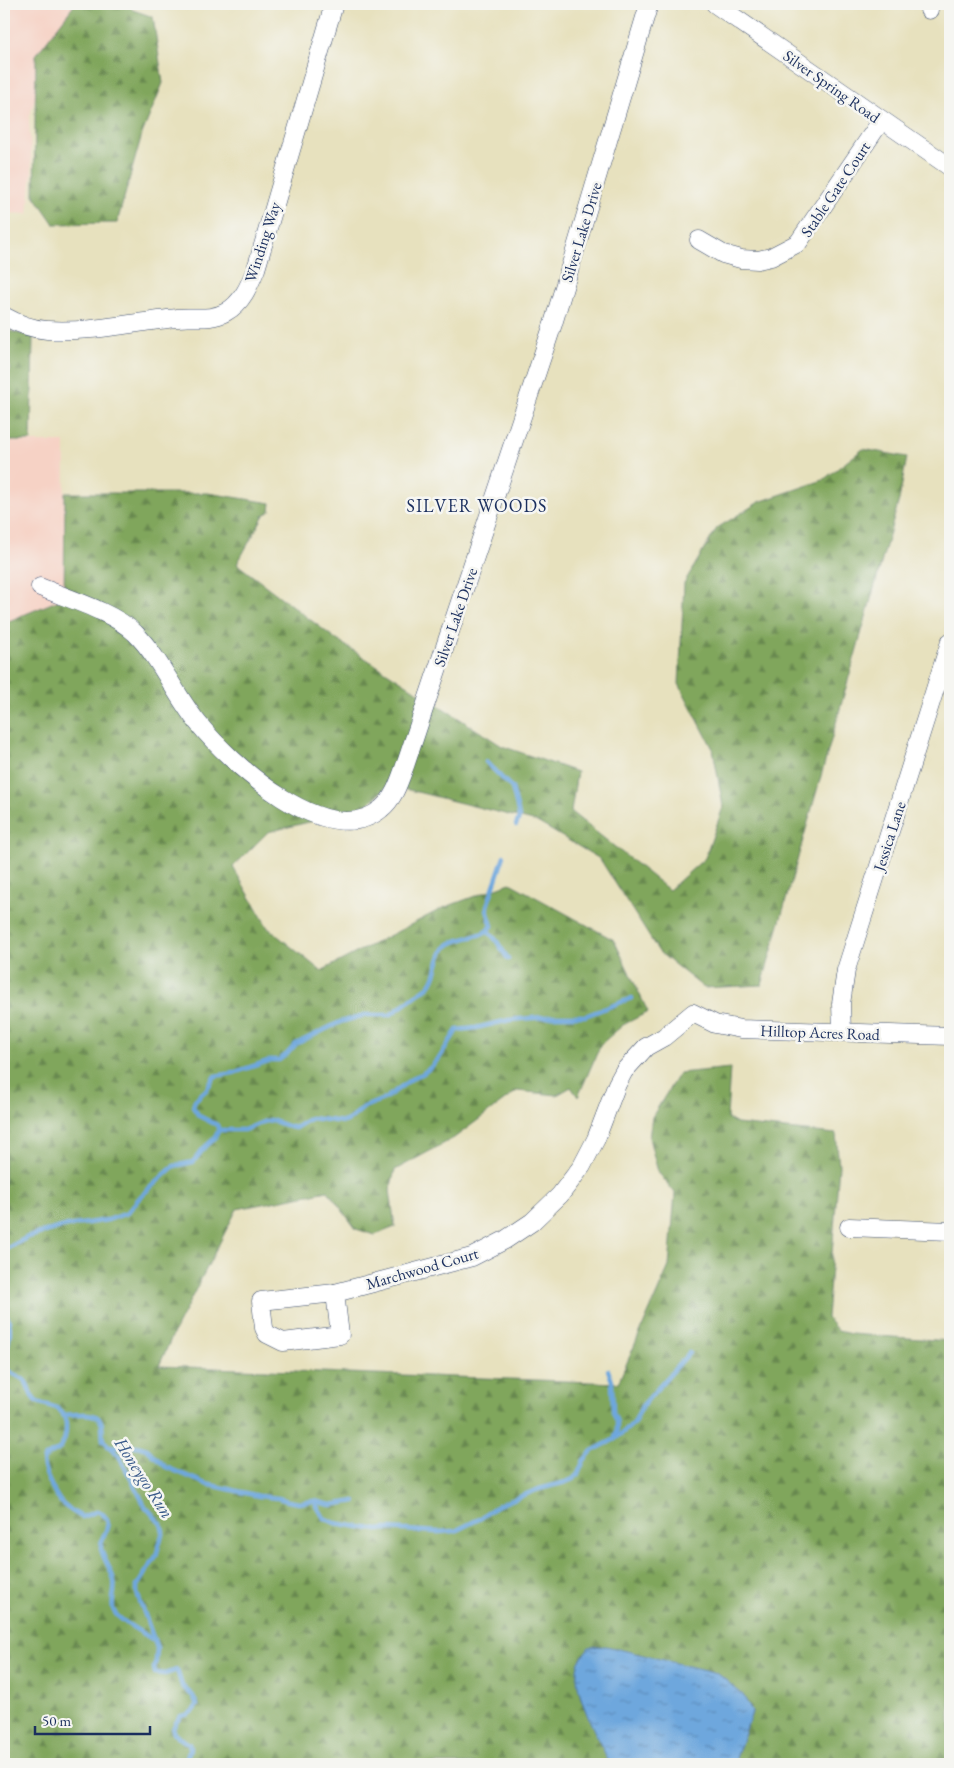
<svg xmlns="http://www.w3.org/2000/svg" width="954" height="1768" font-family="'EB Garamond',serif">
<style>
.built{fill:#f6d2c5}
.forest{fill:url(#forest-firs);stroke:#4e6a5d}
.water{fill:url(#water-ripples);stroke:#446b9e}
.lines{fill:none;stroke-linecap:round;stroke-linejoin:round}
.stream{stroke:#6ea7dd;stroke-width:4.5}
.minor-casing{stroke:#3a4a6c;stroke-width:19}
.minor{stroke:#fff;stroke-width:18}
.labels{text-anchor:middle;stroke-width:5;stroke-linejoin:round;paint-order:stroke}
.street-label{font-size:16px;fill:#1b2f5e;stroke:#f6f6f2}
.neighbourhood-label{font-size:18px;letter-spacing:1px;fill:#1b2f5e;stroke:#f6f6f2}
.water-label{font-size:18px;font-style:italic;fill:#38598a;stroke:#f6f6f2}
</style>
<defs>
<pattern id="forest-firs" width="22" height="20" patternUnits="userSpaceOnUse" patternTransform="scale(1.25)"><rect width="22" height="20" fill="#80a65c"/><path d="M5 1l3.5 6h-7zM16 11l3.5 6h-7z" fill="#68884f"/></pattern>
<pattern id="water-ripples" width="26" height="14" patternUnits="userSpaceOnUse" patternTransform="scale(1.25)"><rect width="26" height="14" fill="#6ea7dd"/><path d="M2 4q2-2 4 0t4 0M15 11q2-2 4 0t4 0" fill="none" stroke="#5a88b6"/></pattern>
</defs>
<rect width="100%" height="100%" fill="#f6f6f2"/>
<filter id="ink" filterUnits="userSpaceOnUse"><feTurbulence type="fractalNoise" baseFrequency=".02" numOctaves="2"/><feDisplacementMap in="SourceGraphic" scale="10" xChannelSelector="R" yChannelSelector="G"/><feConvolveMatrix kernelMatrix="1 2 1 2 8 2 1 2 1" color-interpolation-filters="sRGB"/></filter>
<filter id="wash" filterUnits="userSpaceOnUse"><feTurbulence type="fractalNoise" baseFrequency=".0096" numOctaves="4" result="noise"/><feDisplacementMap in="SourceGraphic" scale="20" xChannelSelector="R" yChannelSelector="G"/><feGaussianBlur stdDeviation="1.12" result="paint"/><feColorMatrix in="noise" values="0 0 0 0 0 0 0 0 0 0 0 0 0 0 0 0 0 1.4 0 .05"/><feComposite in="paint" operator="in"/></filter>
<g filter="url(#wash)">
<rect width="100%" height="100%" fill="#e7e1be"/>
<g class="built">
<path d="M4,4h78l-35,51 -18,64 3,52 -4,43 -24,-1z"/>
<path d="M4,442h61l-1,156 -60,25z"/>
</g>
<g class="forest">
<path d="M75,4h52l6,6 20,7 10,66 -21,51 -25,89 -63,1 -20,-29 2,-140z"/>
<path d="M10,331l23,6 -2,104h-27v-50l6,-22 -6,-35z"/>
<path d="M863,449l44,8 -8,43 -137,485 -58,3 -45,-36 -59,-93 -63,-37 -148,-37 -27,24 -94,23 -35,35 35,61 53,43 122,-63 67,-25 104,57 34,72 -25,13 -22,19 -23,53 -7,-10 -14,8 -40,-4 -63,47 -59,32 -5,20 5,37 -20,8 -19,-6 -28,-38 -91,18 -62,121 -16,36 459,17 51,-117 6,-73 -17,-21 -9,-34 3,-21 27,-44 51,-5 -3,50 10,6 99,10 3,32 -12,152 11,13 13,3 99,7v423h-216l18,-52 -9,-17 -26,-22 -137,23 30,68h-606v-1141l60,-25 1,-105h143l63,10 -1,8 -6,4 -27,49 100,76 165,106 75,26 -6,40 98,78 36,-32 18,-51 -10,-58 -34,-65 5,-101 33,-55 42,-26 64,-22z"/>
</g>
<path class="water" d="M606,1646l111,27 26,22 9,17 -18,52h-124c-11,-24 -35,-67 -33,-93 0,-9 7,-17 12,-24z"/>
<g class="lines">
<g class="stream">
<path d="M486,762l26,26 6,23 1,7 -3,7"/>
<path d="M488,931l8,9 12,19"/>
<path d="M219,1130l-2,-5 -18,-9 -6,-9 2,-7 11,-10 9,-14 18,-3 38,-13h8l8,-6 9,-10 44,-22 25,-7h25l39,-29c10,-11 7,-29 17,-39 13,-12 35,-7 46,-21l-5,-16v-4l17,-50"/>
<path d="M219,1130h25l19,-8 8,-2 19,7 5,1 16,-10 33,4 6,-3 14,-12 22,-9 28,-21 8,-3 8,-6 10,-11 17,-27 19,-2 33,-8 47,-4h29l47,-18"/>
<path d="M4,1250l24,-13 33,-10 47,-7 19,-7 14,-17 33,-30 19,-4 11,-14 10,-9 5,-9"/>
<path d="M4,1312c11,13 4,32 0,46"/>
<path d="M4,1360l4,11c5,3 13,6 17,10 5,6 4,15 11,20 6,4 16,4 22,8 12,8 9,29 2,39 -4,5 -12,5 -16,11 -4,7 11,35 16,42 5,7 15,12 22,16l16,-6c21,12 1,23 3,38 3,12 11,21 13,32 2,9 -3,19 -1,28 3,11 30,23 40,31"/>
<path d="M608,1370l4,11 1,31 4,10v10l-2,5"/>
<path d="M63,1415c11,0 37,-6 39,10 1,5 0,10 1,15l16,16 26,50 16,18 2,7 -7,25 -19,30v7l20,55 -1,13 -2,7 1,5 10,1 12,-4 5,16 11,10 4,9c-4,7 -8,10 -16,11 -15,18 -7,18 8,28l1,5 -5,14 3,1"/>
<path d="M108,1446l12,1 17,-1 10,3 19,18 40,17 53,12 19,2 10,3 11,2 15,-2 17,4 24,-4"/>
<path d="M314,1501l10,17 11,5 43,7 9,-1 51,3 17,-1 26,-13 15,-12 43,-17 27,-7 7,-3 5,-5 6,-14 8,-9 23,-12 19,-16 8,-17 47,-53"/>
</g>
</g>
</g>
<g filter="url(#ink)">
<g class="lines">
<defs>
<g id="minor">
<path d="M715,4l235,163"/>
<path d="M929,4v6"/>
<path d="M699,240l24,14 18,5 17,1 13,-3 27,-14 83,-122"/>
<path d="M4,316c14,8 27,13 43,14 43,3 87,-8 130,-12 17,-2 33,3 49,-6 16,-9 23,-26 30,-43l78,-265"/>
<path d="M40,587c29,12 73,25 95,46 26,26 40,62 63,90 32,40 130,130 183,86 14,-11 19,-30 25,-46l147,-439 96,-320"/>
<path d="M842,1032l-1,-28 5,-34 104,-328"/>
<path d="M849,1227l101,4"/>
<path d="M335,1293l137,-36 33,-17 27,-18 28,-27 22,-29 14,-27 21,-55 7,-13 22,-24 18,-10 29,-24 22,11 26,5 209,7"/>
<path d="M335,1293l5,42 -57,7 -16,-8 -3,-6 -3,-27z"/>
</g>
</defs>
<use href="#minor" class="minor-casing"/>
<use href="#minor" class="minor"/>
</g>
</g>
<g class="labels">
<g class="street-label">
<text transform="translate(832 86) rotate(35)" y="6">Silver Spring Road</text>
<text transform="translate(835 189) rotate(-56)" y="6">Stable Gate Court</text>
<text transform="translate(581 232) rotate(-73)" y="6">Silver Lake Drive</text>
<text transform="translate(262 242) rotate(-72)" y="6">Winding Way</text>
<text transform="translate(455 617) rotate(-71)" y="6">Silver Lake Drive</text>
<text transform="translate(889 836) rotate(-72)" y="6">Jessica Lane</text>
<text transform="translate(820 1032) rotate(2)" y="6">Hilltop Acres Road</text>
<text transform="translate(422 1268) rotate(-16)" y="6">Marchwood Court</text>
</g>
<g class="neighbourhood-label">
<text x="477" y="512">SILVER WOODS</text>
</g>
<g class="water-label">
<text transform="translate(144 1478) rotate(57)" y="6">Honeygo Run</text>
</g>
</g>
<rect width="954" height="1768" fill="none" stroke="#f6f6f2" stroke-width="20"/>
<path d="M35 1726v8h115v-8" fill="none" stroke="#1b2f5e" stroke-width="2.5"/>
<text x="42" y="1726" font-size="15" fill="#1b2f5e" stroke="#f6f6f2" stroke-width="4" paint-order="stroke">50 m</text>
</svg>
